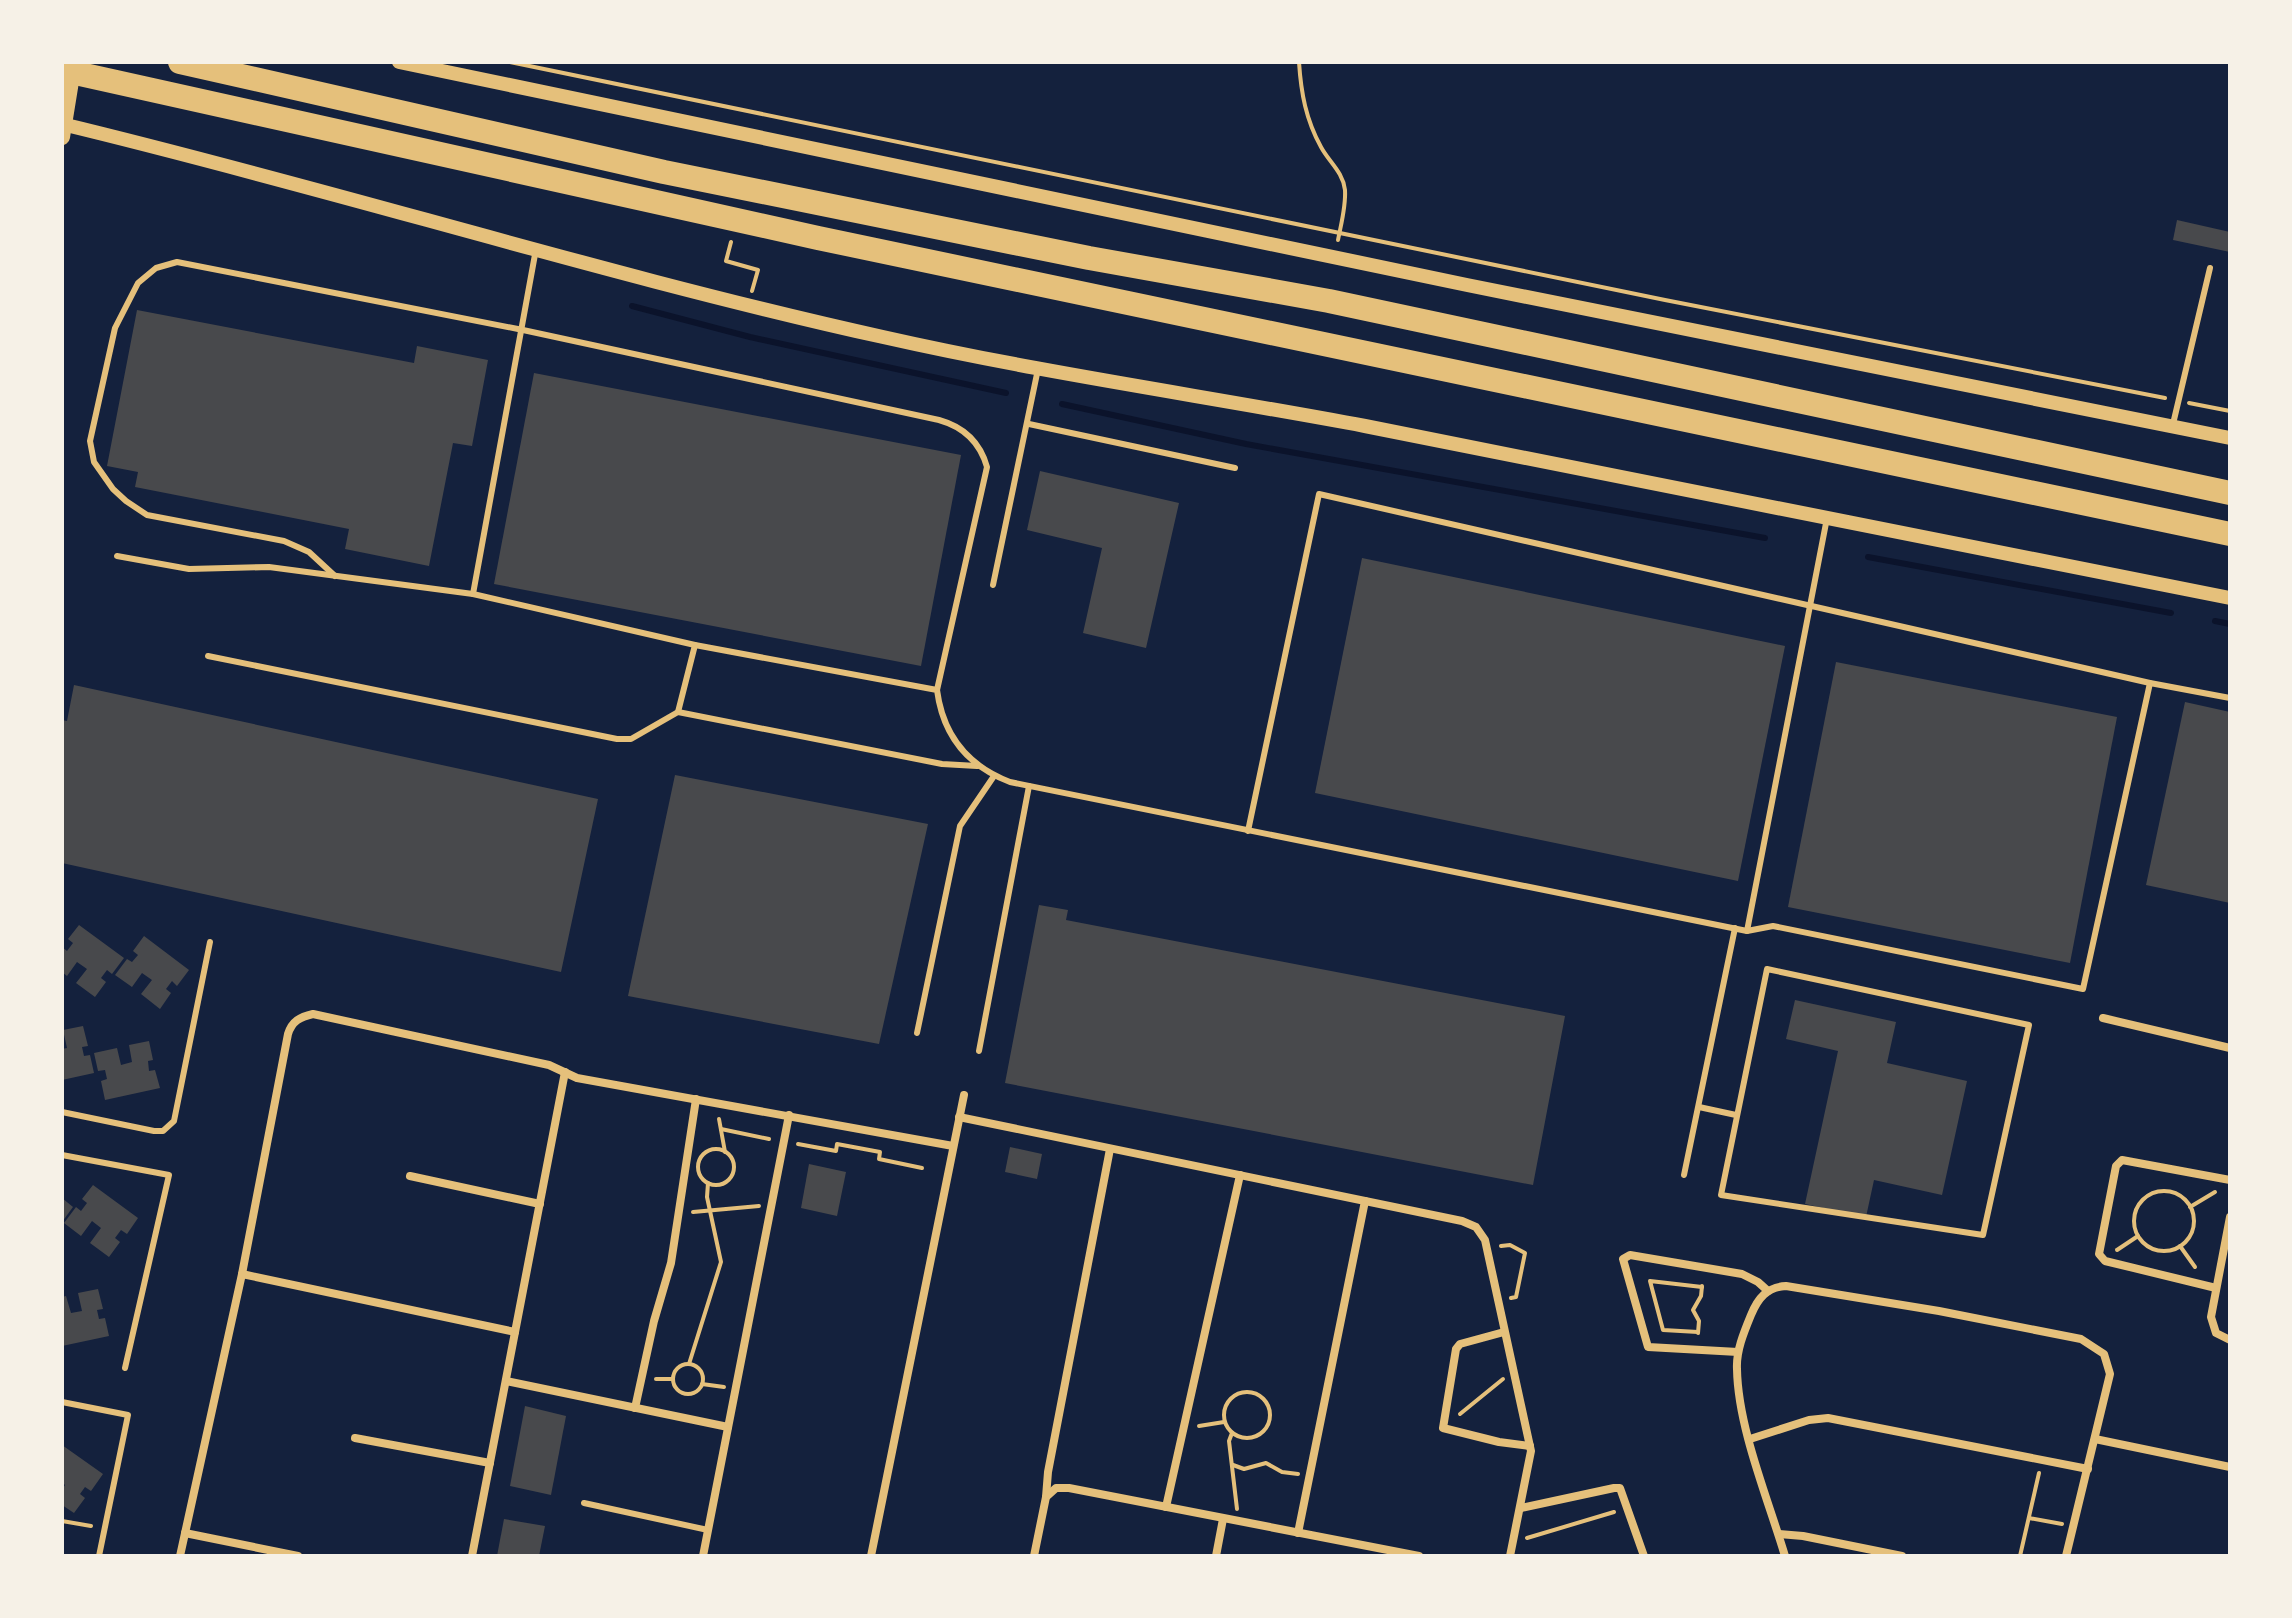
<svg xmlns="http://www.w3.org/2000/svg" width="2292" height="1618" font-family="Ubuntu,sans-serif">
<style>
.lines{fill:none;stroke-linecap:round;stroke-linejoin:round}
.stream{stroke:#0b132b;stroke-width:6}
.building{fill:#48494c}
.path{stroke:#e5c07b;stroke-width:4}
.service{stroke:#e5c07b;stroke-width:6}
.minor{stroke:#e5c07b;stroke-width:8}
.tertiary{stroke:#e5c07b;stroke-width:14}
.secondary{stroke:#e5c07b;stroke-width:16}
.motorway{stroke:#e5c07b;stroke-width:24}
</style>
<rect width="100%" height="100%" fill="#14213d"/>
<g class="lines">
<g class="stream">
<path d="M632,306l118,31 256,56"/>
<path d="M1062,404l184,40 519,94"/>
<path d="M1868,557l303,56"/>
<path d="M2215,621l15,3"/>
</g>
</g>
<g class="building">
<path d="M2177,220l53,12v20l-57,-12z"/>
<path d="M137,310l277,53 3,-17 71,14 -16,86 -19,-3 -24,123 -84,-17 4,-20 -214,-42 3,-15 -31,-6z"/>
<path d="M534,373l427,82 -40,211 -427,-82z"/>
<path d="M1040,471l139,32 -33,145 -63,-15 19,-85 -75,-18z"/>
<path d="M1362,558l423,88 -47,235 -423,-88z"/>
<path d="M1836,662l281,55 -47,246 -282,-56z"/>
<path d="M74,685l524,114 -37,173 -499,-109v-143l5,1z"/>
<path d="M2185,702l45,10v191l-84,-18z"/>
<path d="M675,775l253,49 -49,220 -251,-48z"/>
<path d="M1039,905l29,5 -2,10 499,96 -32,169 -528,-102z"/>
<path d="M79,925l45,33 -12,16 -5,-4 -6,8 5,4 -11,15 -19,-14 11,-14 -10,-7 -10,14 -5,-4v-25l5,4 6,-8 -5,-4z"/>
<path d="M144,936l45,34 -12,16 -5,-5 -6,8 5,4 -11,16 -19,-15 11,-14 -10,-7 -10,14 -17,-12 12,-16 5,3 6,-7 -5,-4z"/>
<path d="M1795,1000l101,22 -9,41 80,18 -25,114 -68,-15 -8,37 -61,-13 33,-153 -52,-12z"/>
<path d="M83,1026l5,20 -6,1 2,9 6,-1 4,18 -32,7v-31l5,-1 -4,-18z"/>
<path d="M149,1041l4,19 -5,1 1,10 6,-1 5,18 -55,12 -4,-19 6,-2 -2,-9 -7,1 -4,-18 23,-5 4,17 11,-3 -3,-17z"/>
<path d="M1010,1147l32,7 -5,25 -32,-7z"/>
<path d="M809,1164l37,8 -9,44 -36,-8z"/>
<path d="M93,1185l45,33 -11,16 -6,-4 -6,8 5,4 -11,15 -19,-14 11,-15 -9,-7 -11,15 -17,-13 12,-16 5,4 6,-8 -5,-4z"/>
<path d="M62,1198l11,9 -11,15z"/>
<path d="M98,1289l5,20 -6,1 2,9 6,-1 4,18 -47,10v-49l4,-1 5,17 11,-2 -4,-18z"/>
<path d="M525,1406l41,10 -15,79 -41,-9z"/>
<path d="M62,1445l41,29 -12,17 -6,-4 -5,7 5,4 -11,15 -12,-8v-15l3,-5 -3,-3z"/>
<path d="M504,1519l41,7 -6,30h-42z"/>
</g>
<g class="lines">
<g class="path">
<path d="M510,62l1155,238 500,98"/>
<path d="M1299,62c2,31 7,58 22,85 8,15 22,25 24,43 1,17 -4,34 -7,50"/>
<path d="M731,242l-5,19 32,9 -6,21"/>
<path d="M2189,403l41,8"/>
<path d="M719,1119l6,33"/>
<path d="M721,1129l48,10"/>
<path d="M798,1144l38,7 1,-7 43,8 -1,7 43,9"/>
<circle cx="716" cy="1167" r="18"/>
<circle cx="2164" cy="1221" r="30"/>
<path d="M2190,1207l25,-15"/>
<path d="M693,1212l66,-6"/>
<path d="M1501,1246l9,-1 15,8 -9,44 -5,1"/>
<path d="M2180,1246l15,21"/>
<path d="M2117,1250l21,-14"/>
<path d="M1698,1332l-35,-2 -13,-49 52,6"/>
<path d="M1698,1333l1,-12 -6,-11 8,-14 1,-10"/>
<circle cx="688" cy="1379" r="15"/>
<path d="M689,1364l32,-102 -14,-65 1,-14"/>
<path d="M656,1379h17"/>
<path d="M702,1384l22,3"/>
<circle cx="1247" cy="1415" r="23"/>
<path d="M1460,1414l43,-35"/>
<path d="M1199,1426l25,-4"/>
<path d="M1232,1433l-3,8 8,68"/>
<path d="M1233,1465l11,4 22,-6 16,9 16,2"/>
<path d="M2029,1518l33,6"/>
<path d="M62,1521l29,5"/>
<path d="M1527,1538l87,-26"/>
<path d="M2020,1556l19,-83"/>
</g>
<g class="service">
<path d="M536,249l-63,345 222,51 242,45c6,46 31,76 73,92l737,149 26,-5 310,63 67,-306"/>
<path d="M1029,424l206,44"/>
<path d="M2173,424l37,-156"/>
<path d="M117,556l72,13 80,-2 204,27"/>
<path d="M335,576l-26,-24 -25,-11 -137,-26 -21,-14 -13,-12 -19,-27 -4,-21 25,-113 23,-45 18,-15 21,-6 346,68 416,90c25,7 41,22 48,47l-50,223"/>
<path d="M993,585l45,-216"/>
<path d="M208,656l409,83h14l47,-27 17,-67"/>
<path d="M678,712l264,52 35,2"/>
<path d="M1248,831l71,-337 831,189 80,15"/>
<path d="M1747,931l80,-413"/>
<path d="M1767,969l262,56 -46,210 -262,-40z"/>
<path d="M917,1033l43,-207 34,-50"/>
<path d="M979,1051l50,-265"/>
<path d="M1699,1107l37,8"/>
<path d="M62,1112l92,19h9l11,-10 36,-179"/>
<path d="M62,1155l107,20 -44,193"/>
<path d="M1684,1175l51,-247"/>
<path d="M62,1402l66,13 -29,141"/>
<path d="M584,1503l124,27"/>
</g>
<g class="minor">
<path d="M2103,1018l127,30"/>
<path d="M959,1117l503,104 14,6 9,13 46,211 -21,105"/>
<path d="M410,1176l130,28"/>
<path d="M2230,1217l-19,100 5,16 14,7"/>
<path d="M242,1274l273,58"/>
<path d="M2216,1288l-111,-27 -6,-7 17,-88 6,-6 108,20"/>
<path d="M1504,1332l-44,12 -4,5 -13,79 56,14 31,4"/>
<path d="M1738,1352l-90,-5 -25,-88 7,-4 112,19 16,8 10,9"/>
<path d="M506,1381l222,46"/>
<path d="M635,1408l19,-87 17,-58 25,-164"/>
<path d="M355,1438l135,25"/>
<path d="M1750,1439l59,-19 19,-2 260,51"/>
<path d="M2095,1439l135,28"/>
<path d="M1046,1497l2,-25 62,-323"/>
<path d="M1166,1507l74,-332"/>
<path d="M1521,1508l93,-20h6l24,68"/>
<path d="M185,1533l113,23"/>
<path d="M1298,1533l67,-332"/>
<path d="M1779,1534l24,2 99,20"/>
<path d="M180,1556l62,-282 46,-240c4,-13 12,-17 25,-20l236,51 28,13 376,68"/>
<path d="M472,1556l93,-484"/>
<path d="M703,1556l86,-441"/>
<path d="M871,1556l93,-461"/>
<path d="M1034,1556l12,-59 10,-9h13l350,68"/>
<path d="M1216,1556l7,-37"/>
<path d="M1785,1556c-17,-57 -47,-128 -48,-187 -1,-18 7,-37 14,-54 7,-17 16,-28 35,-29l153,25 142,28 23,15 6,20 -44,182"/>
</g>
<g class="tertiary">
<path d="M399,62l1068,223 763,153"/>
<path d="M62,124c275,66 545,152 821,213 159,36 322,59 482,89 289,55 577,114 865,172"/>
</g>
<path class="secondary" d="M62,137l12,-74"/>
<g class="motorway">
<path d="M180,62l484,110 425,86 240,43 901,192"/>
<path d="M62,70l756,168 1412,296"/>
</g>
</g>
<rect width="2292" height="1618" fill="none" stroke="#f6f1e7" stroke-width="128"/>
</svg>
